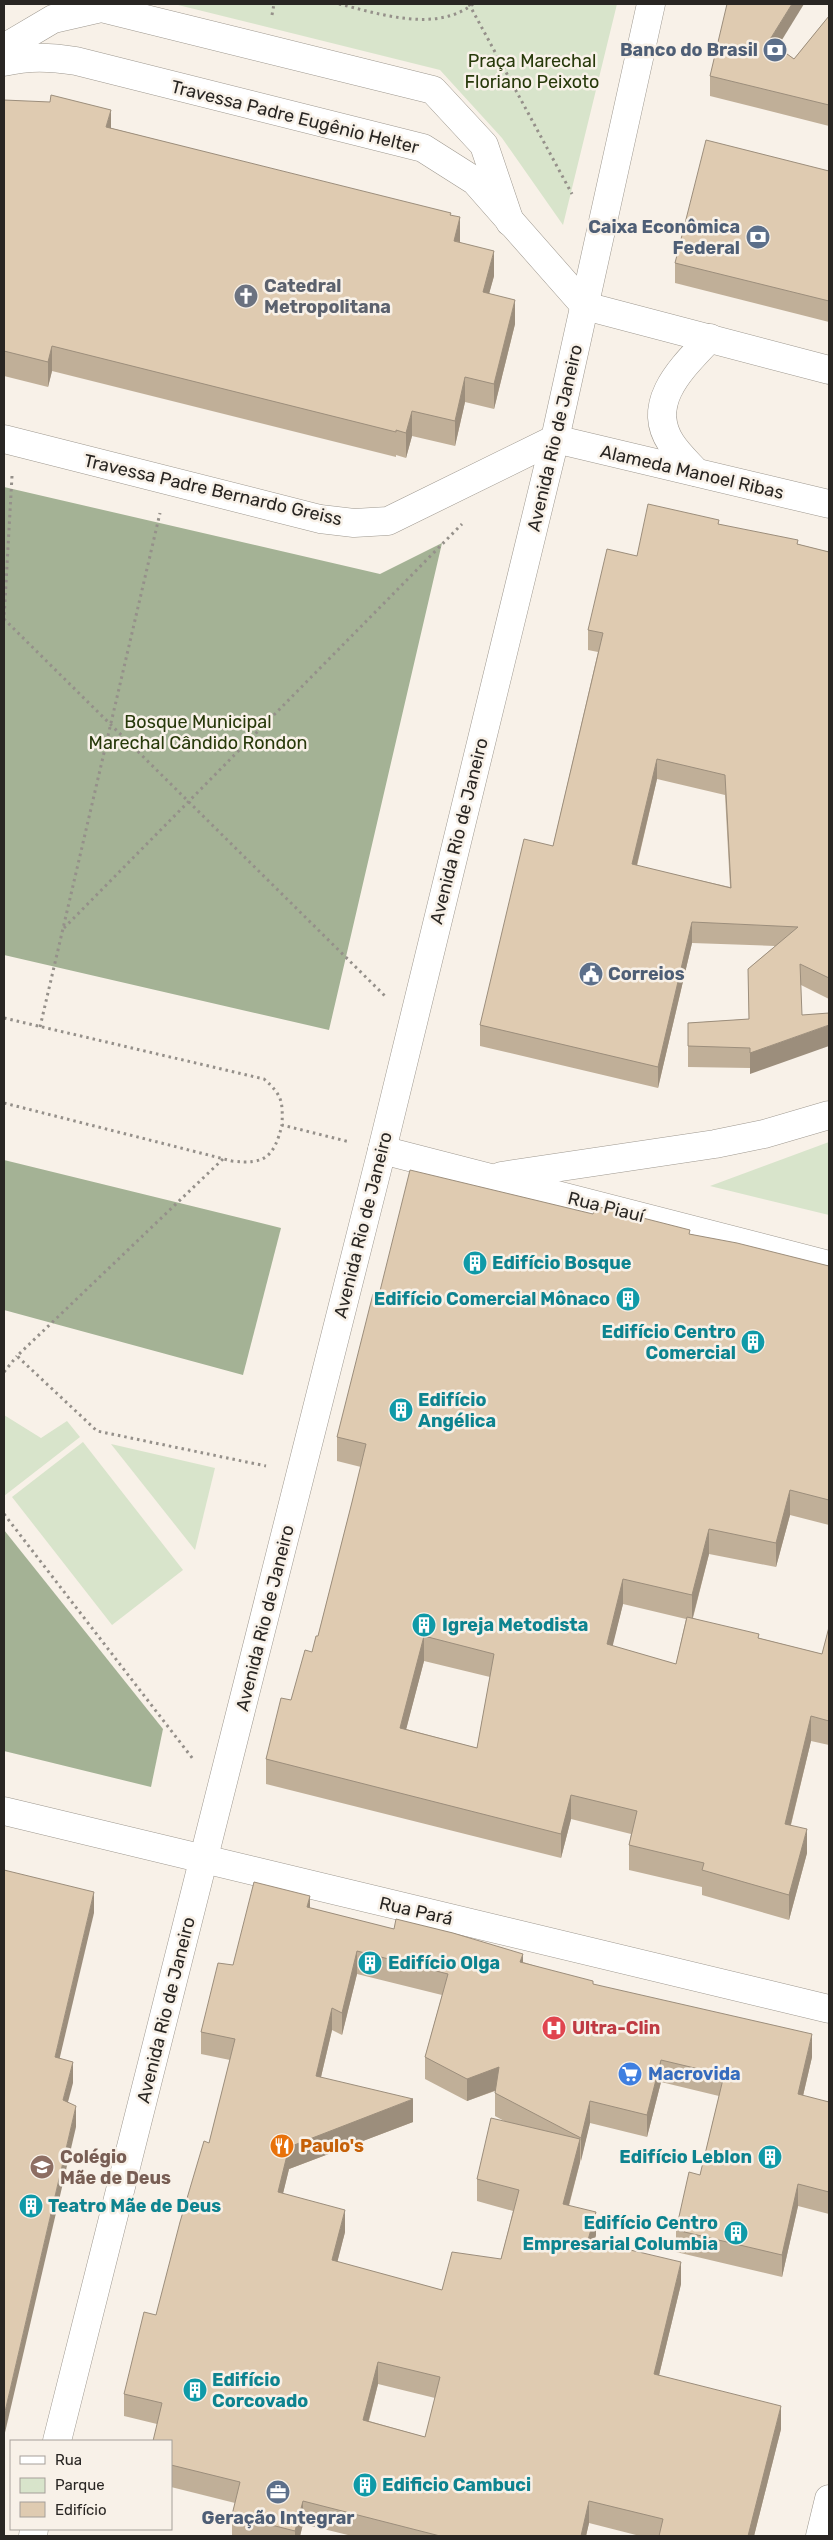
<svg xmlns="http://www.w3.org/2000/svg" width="833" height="2540" font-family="Rubik,sans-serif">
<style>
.green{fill:#d8e4cb}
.forest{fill:#a4b295}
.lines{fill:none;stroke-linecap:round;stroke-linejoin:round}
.minor-casing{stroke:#9e988f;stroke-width:29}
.major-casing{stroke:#9e988f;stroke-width:29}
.path{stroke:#95908a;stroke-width:3;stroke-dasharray:2.5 4;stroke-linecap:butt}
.minor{stroke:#fff;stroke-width:28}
.major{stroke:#fff;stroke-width:28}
.wall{fill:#c0af98;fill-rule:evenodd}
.shaded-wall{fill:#9c8e7c}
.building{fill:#dfcbb1;stroke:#9c8e7c;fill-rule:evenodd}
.labels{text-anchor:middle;stroke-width:5;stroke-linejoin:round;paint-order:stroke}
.service-label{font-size:18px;font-weight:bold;fill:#4e5e75;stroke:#f8f1e8;text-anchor:end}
.park-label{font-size:18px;fill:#27390a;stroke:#f8f1e8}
.street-label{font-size:18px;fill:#292623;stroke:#f8f1e8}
.worship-label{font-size:18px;font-weight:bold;fill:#5b616d;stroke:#f8f1e8;text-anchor:start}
.culture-label{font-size:18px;font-weight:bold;fill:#0d838f;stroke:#f8f1e8;text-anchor:start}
.health-label{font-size:18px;font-weight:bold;fill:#be3a42;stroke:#f8f1e8;text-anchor:start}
.shop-label{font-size:18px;font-weight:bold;fill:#366cbe;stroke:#f8f1e8;text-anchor:start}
.food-label{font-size:18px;font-weight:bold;fill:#c56008;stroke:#f8f1e8;text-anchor:start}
.education-label{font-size:18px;font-weight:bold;fill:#785e54;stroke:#f8f1e8;text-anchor:start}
</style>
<rect width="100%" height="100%" fill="#f8f1e8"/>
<g class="green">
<path d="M174,4h443l-54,221 -61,-87 -62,-68z"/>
<path d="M829,1142v73l-119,-29z"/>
<path d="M4,1415l37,23 26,-17 13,16 -76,59z"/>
<path d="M83,1442l100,128 -71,55 -100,-128z"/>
<path d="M111,1444l104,24 -20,82z"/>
</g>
<g class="forest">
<path d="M4,487l376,87 62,-31 -113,487 -325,-75z"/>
<path d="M4,1160l277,68 -38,147 -239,-65z"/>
<path d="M4,1530l159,199 -12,58 -147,-36z"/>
</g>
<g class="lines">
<defs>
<g id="minor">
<path d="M4,48l49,-29 48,-11 332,82 51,55 26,77"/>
<path d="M382,1150l447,115"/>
<path d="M501,1176l214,-32 49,-10 65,-19"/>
<path d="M4,1811l825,198"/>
<path d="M57,2441l325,-1291 173,-711 96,-435"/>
<path d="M33,2536l1,-7"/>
</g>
<g id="major">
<path d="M4,62c25,-6 46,-5 72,-1l347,87 52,33 110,125 244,64"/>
<path d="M4,439l316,80 34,4 34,-2 167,-82 274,65"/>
<path d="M696,472c-8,-9 -18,-18 -25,-29 -27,-41 13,-77 39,-105"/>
<path d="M820,2536l9,-37"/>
</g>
</defs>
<use href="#minor" class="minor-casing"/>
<use href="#major" class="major-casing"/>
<g class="path">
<path d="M339,4c41,10 97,29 134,0"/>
<path d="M469,4l103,190"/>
<path d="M272,15l2,-11"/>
<path d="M12,476l-8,143 381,377"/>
<path d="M64,928l398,-404"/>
<path d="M4,1018l260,61c18,16 19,22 18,46l68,17"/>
<path d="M40,1027l120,-514"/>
<path d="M4,1103l228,58c33,4 42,-4 50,-36"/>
<path d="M223,1159l-206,197 80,75 169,35"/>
<path d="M4,1372l13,-16"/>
<path d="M4,1514l189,245"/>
</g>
<use href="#minor" class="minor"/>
<use href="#major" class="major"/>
</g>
<g class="wall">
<path d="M829,16v110l-119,-30v-20l68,-29 16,12z"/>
<path d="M4,100l107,28 340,87 9,27 34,34 -5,17 26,31 -21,85 -29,-7 -10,44 -43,-10 -6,22 -10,-3v2l-344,-86 -4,16 -44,-11z"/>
<path d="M829,171v151l-154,-39v-20z"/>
<path d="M719,524l110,28v447l-28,-14 -51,89v-6l-62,-1v-44l61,-4 -1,-50 27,-23 -83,-3 -34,145 -178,-42v-21l73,-179 45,-194 -10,-2v-20l49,-74zM657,779l68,16 5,92 -93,-21z"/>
<path d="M593,1214l97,20 139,32v259l-39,-10 -14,52 -67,-13 -16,64 66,20 63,16 7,-27v118l-18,-4 -20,84 16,28 -18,67 -87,-25v-8l-73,-17v-25l2,-11 -60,-15 -10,39 -295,-74v-25l46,-107 6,-16 43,-169 -24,-6v-24l42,-142zM623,1604l63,15 -10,45 -64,-18zM424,1661l66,16 -13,71 -71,-19z"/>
<path d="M310,1908l213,54 70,22 219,73 -9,39 26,6v112l-31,-8 -16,71 -106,-25v-22l24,-55 19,-79 -58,-14 -14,55 -57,-14 -21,83 27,29 -2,7 87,42 -22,91 122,54 -27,107h-114l-51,-13 -3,13h-234l-49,-12 -3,12h-68v-21l3,-12 -64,-16v-46l-14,-17 -33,-8v-22l32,-79 53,-172 21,-83 -29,-6v-22l32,-67zM357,1974l85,21 -17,62v22l42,22 28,-10v25l11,6 -29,57v22l36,10 -12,48 -59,31 -105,-28 8,-30 -62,-39 6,-24 124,-47 -92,-45 11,-47 10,5zM378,2384l57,14 -10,39 -56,-16z"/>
</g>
<g class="shaded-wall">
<path d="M792,4h12l-35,57v-20z"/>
<path d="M111,110v25l-5,-8z"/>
<path d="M460,217v25l-6,-1z"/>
<path d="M494,251v25l-11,40v-24z"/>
<path d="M515,300v24l-21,85v-25z"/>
<path d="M52,346v25l-4,16v-25z"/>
<path d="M465,377v25l-10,44v-25z"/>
<path d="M412,411v25l-6,22v-25z"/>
<path d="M657,759v20l-25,106v-21z"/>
<path d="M692,922v21l-34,145v-21z"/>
<path d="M829,1025v21l-79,28v-21z"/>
<path d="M790,1490v25l-14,52v-24z"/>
<path d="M709,1529v25l-17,66v-25z"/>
<path d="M623,1579v25l-16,65v-25z"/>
<path d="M424,1636v25l-24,92v-25z"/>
<path d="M811,1716v25l-26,107v-24z"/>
<path d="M571,1795v24l-10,39v-24z"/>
<path d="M807,1829v24l-18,67v-25z"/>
<path d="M94,1892v21l-39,165v-21z"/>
<path d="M310,1896v23l-3,-12z"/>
<path d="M357,1951v23l-15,61v-22z"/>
<path d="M523,1954v22l-3,-14z"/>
<path d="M332,2008v22l-16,68v-22z"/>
<path d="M812,2034v23l-14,60v-23z"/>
<path d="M661,2060v22l-14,55v-22z"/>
<path d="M73,2062v21l-10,38v-21z"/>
<path d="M499,2067v22l-32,12v-22z"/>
<path d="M413,2099v23l-124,47 -11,45v-22l11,-45z"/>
<path d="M590,2101v22l-9,38v-23z"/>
<path d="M76,2106v21l-72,310v-21z"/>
<path d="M580,2139v23l-17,65v-23z"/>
<path d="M798,2184v22l-16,71v-22z"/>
<path d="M345,2210v22l-13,51v-23z"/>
<path d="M596,2212v23l-8,28v-23z"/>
<path d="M681,2262v22l-27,112v-22z"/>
<path d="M378,2362v22l-15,58v-22z"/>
<path d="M781,2406v23l-27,107h-6z"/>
<path d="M303,2501v23l-3,12h-5v-5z"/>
<path d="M589,2501v22l-3,13h-5z"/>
</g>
<g class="building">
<path d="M727,4h65l-23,37 25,18 35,-43v89l-119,-29z"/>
<path d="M51,95l60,15 -5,17 345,86 -1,2 10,2 -6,24 40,10 -11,41 32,8 -21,84 -29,-7 -10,44 -43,-10 -6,22 -10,-3v2l-344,-86 -4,16 -44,-11v-251l46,2z"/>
<path d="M706,140l123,31v130l-154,-38z"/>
<path d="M648,504l71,16 -1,4 80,16 -1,4 32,8v426l-29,-14 2,51 27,-2v12l-79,28v-5l-62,-2v-23l61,-4 -1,-50 50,-42 -106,-5 -34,145 -178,-42 44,-186 29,7 50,-213 -15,-3 19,-81 30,7zM657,759l68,16 6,113 -99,-24z"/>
<path d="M410,1170l183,44 3,-8 94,24 -1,4 48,9 92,23v234l-39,-10 -14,53 -67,-14 -17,66 -69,-16 -16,65 69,20 11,-47 72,17 -1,4 64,16 7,-27v94l-18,-5 -26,108 22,5 -18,66 -87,-25 2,-7 -75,-18 8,-34 -66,-16 -10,39 -295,-75 15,-61 10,2 14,-50 7,2 4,-16h2l34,-134 14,-58 -29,-7 36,-143 6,1zM424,1636l70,18 -17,94 -77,-20z"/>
<path d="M4,1870l90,22 -39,165 18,5 -10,38 13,6 -72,310z"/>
<path d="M254,1882l56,14 -3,11 87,22 2,-10 57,14 70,21 -3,8 73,19v3l219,50 -14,60 31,8v90l-31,-8 -16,71 -106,-25 13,-58 11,3 24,-100 -63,-15 -14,55 -57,-14 -9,37 -86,-45 4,-26 -32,12 -42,-22 23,-83 -91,-23 -15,62 -10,-5 -16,68 97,23 -124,48 -11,45 67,18 -13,50 110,30 10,-38 49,7 18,-69 -42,-11 14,-61 89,21 -17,65 33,8 -8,28 93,22 -27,112 127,32 -33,130h-89l4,-17 -74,-18 -8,35h-141l-137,-35 -8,30 -63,-16 8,-33 -69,-17v-24h-18l9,-38 -38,-9 20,-82 12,3 24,-93 24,-81 5,2 26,-104 -34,-7 17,-69 15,2zM378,2362l62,15 -15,60 -62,-17z"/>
</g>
<defs>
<symbol id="bank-disc" viewBox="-11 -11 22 22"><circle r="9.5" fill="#5c6f8a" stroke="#f8f1e8"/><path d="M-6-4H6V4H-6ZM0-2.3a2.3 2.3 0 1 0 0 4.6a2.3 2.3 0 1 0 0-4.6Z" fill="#fff"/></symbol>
<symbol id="church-disc" viewBox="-11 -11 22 22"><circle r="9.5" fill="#6b7280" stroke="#f8f1e8"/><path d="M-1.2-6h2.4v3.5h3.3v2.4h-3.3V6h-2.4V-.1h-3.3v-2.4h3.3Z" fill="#fff"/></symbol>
<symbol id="civic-disc" viewBox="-11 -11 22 22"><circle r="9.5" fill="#5c6f8a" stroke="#f8f1e8"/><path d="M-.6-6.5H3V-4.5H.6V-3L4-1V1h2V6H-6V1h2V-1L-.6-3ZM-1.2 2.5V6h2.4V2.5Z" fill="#fff"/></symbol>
<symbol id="building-disc" viewBox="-11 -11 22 22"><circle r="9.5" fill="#0f9aa8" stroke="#f8f1e8"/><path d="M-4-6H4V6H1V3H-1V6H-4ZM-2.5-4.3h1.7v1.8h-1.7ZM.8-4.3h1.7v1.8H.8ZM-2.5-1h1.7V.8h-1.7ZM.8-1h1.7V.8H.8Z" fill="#fff"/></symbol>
<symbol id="hospital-disc" viewBox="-11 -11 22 22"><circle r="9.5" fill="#e0444e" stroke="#f8f1e8"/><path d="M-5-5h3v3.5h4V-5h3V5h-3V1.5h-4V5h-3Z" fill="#fff"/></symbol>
<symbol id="supermarket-disc" viewBox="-11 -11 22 22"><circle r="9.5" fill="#3f7fe0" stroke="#f8f1e8"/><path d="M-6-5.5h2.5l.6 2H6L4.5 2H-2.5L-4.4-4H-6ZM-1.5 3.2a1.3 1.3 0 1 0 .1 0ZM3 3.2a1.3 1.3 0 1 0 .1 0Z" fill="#fff"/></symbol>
<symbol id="restaurant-disc" viewBox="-11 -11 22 22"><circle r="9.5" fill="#e8710a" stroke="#f8f1e8"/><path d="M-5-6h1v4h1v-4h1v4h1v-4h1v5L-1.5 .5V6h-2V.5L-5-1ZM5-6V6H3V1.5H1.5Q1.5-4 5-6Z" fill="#fff"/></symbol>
<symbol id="school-disc" viewBox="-11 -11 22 22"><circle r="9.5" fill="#8d6e63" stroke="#f8f1e8"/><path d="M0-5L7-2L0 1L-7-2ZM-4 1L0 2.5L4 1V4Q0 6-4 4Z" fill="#fff"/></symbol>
<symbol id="office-disc" viewBox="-11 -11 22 22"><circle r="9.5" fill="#5c6f8a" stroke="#f8f1e8"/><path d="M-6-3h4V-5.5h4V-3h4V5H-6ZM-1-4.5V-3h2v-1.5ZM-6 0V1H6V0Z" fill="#fff"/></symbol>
</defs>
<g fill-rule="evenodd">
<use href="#bank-disc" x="761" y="36" width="28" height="28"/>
<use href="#bank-disc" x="744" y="223" width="28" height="28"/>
<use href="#church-disc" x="232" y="282" width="28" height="28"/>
<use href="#civic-disc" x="577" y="960" width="28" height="28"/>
<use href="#building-disc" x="461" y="1249" width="28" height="28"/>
<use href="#building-disc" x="614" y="1285" width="28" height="28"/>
<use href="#building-disc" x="739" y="1328" width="28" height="28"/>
<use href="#building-disc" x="387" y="1396" width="28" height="28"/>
<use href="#building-disc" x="410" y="1611" width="28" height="28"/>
<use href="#building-disc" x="356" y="1949" width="28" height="28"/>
<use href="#hospital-disc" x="540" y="2014" width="28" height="28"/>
<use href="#supermarket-disc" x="616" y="2060" width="28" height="28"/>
<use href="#restaurant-disc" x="268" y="2132" width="28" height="28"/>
<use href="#building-disc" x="756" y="2143" width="28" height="28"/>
<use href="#school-disc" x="28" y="2153" width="28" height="28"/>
<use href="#building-disc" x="17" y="2192" width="28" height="28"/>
<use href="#building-disc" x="722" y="2219" width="28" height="28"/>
<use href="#building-disc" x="181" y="2376" width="28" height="28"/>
<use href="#building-disc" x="351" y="2471" width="28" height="28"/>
<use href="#office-disc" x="264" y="2478" width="28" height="28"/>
</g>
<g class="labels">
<g class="service-label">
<text x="758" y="56">Banco do Brasil</text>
<text x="740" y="233">Caixa Econômica<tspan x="740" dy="21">Federal</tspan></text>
<text x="608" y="980" text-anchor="start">Correios</text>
<text x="278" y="2524" text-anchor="middle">Geração Integrar</text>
</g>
<g class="park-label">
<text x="532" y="67">Praça Marechal<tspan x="532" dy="21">Floriano Peixoto</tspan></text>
<text x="198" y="728">Bosque Municipal<tspan x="198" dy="21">Marechal Cândido Rondon</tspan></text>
</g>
<g class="street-label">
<text transform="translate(295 117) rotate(14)" y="6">Travessa Padre Eugênio Helter</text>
<text transform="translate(555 438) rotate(-77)" y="6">Avenida Rio de Janeiro</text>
<text transform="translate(692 472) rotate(13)" y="6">Alameda Manoel Ribas</text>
<text transform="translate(213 490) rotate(13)" y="6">Travessa Padre Bernardo Greiss</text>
<text transform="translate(459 831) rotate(-76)" y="6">Avenida Rio de Janeiro</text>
<text transform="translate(606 1207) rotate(14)" y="6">Rua Piauí</text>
<text transform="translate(363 1225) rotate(-76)" y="6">Avenida Rio de Janeiro</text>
<text transform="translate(265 1618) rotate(-76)" y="6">Avenida Rio de Janeiro</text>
<text transform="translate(416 1911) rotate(13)" y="6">Rua Pará</text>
<text transform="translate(166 2010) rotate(-76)" y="6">Avenida Rio de Janeiro</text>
</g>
<g class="worship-label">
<text x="264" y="292">Catedral<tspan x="264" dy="21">Metropolitana</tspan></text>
</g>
<g class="culture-label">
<text x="492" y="1269">Edifício Bosque</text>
<text x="610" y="1305" text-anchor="end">Edifício Comercial Mônaco</text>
<text x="736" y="1338" text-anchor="end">Edifício Centro<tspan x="736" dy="21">Comercial</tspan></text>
<text x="418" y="1406">Edifício<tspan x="418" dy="21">Angélica</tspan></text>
<text x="442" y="1631">Igreja Metodista</text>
<text x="388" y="1969">Edifício Olga</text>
<text x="752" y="2163" text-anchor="end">Edifício Leblon</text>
<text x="48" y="2212">Teatro Mãe de Deus</text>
<text x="718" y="2229" text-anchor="end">Edifício Centro<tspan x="718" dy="21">Empresarial Columbia</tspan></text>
<text x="212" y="2386">Edifício<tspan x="212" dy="21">Corcovado</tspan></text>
<text x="382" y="2491">Edificio Cambuci</text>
</g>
<g class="health-label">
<text x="572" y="2034">Ultra-Clin</text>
</g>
<g class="shop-label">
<text x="648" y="2080">Macrovida</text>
</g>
<g class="food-label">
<text x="300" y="2152">Paulo's</text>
</g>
<g class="education-label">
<text x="60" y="2163">Colégio<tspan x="60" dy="21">Mãe de Deus</tspan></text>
</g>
</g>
<rect width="833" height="2540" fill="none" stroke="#292623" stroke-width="10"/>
<rect x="10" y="2440" width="162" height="90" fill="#f8f1e8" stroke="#a5a099"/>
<rect x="20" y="2456" width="25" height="8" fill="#ffffff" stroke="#a5a099"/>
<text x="55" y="2465" font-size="15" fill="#292623">Rua</text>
<rect x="20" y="2478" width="25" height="15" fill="#d8e4cb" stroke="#a5a099"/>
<text x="55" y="2490" font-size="15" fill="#292623">Parque</text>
<rect x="20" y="2502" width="25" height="15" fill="#dfcbb1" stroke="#a5a099"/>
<text x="55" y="2515" font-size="15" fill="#292623">Edifício</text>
</svg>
